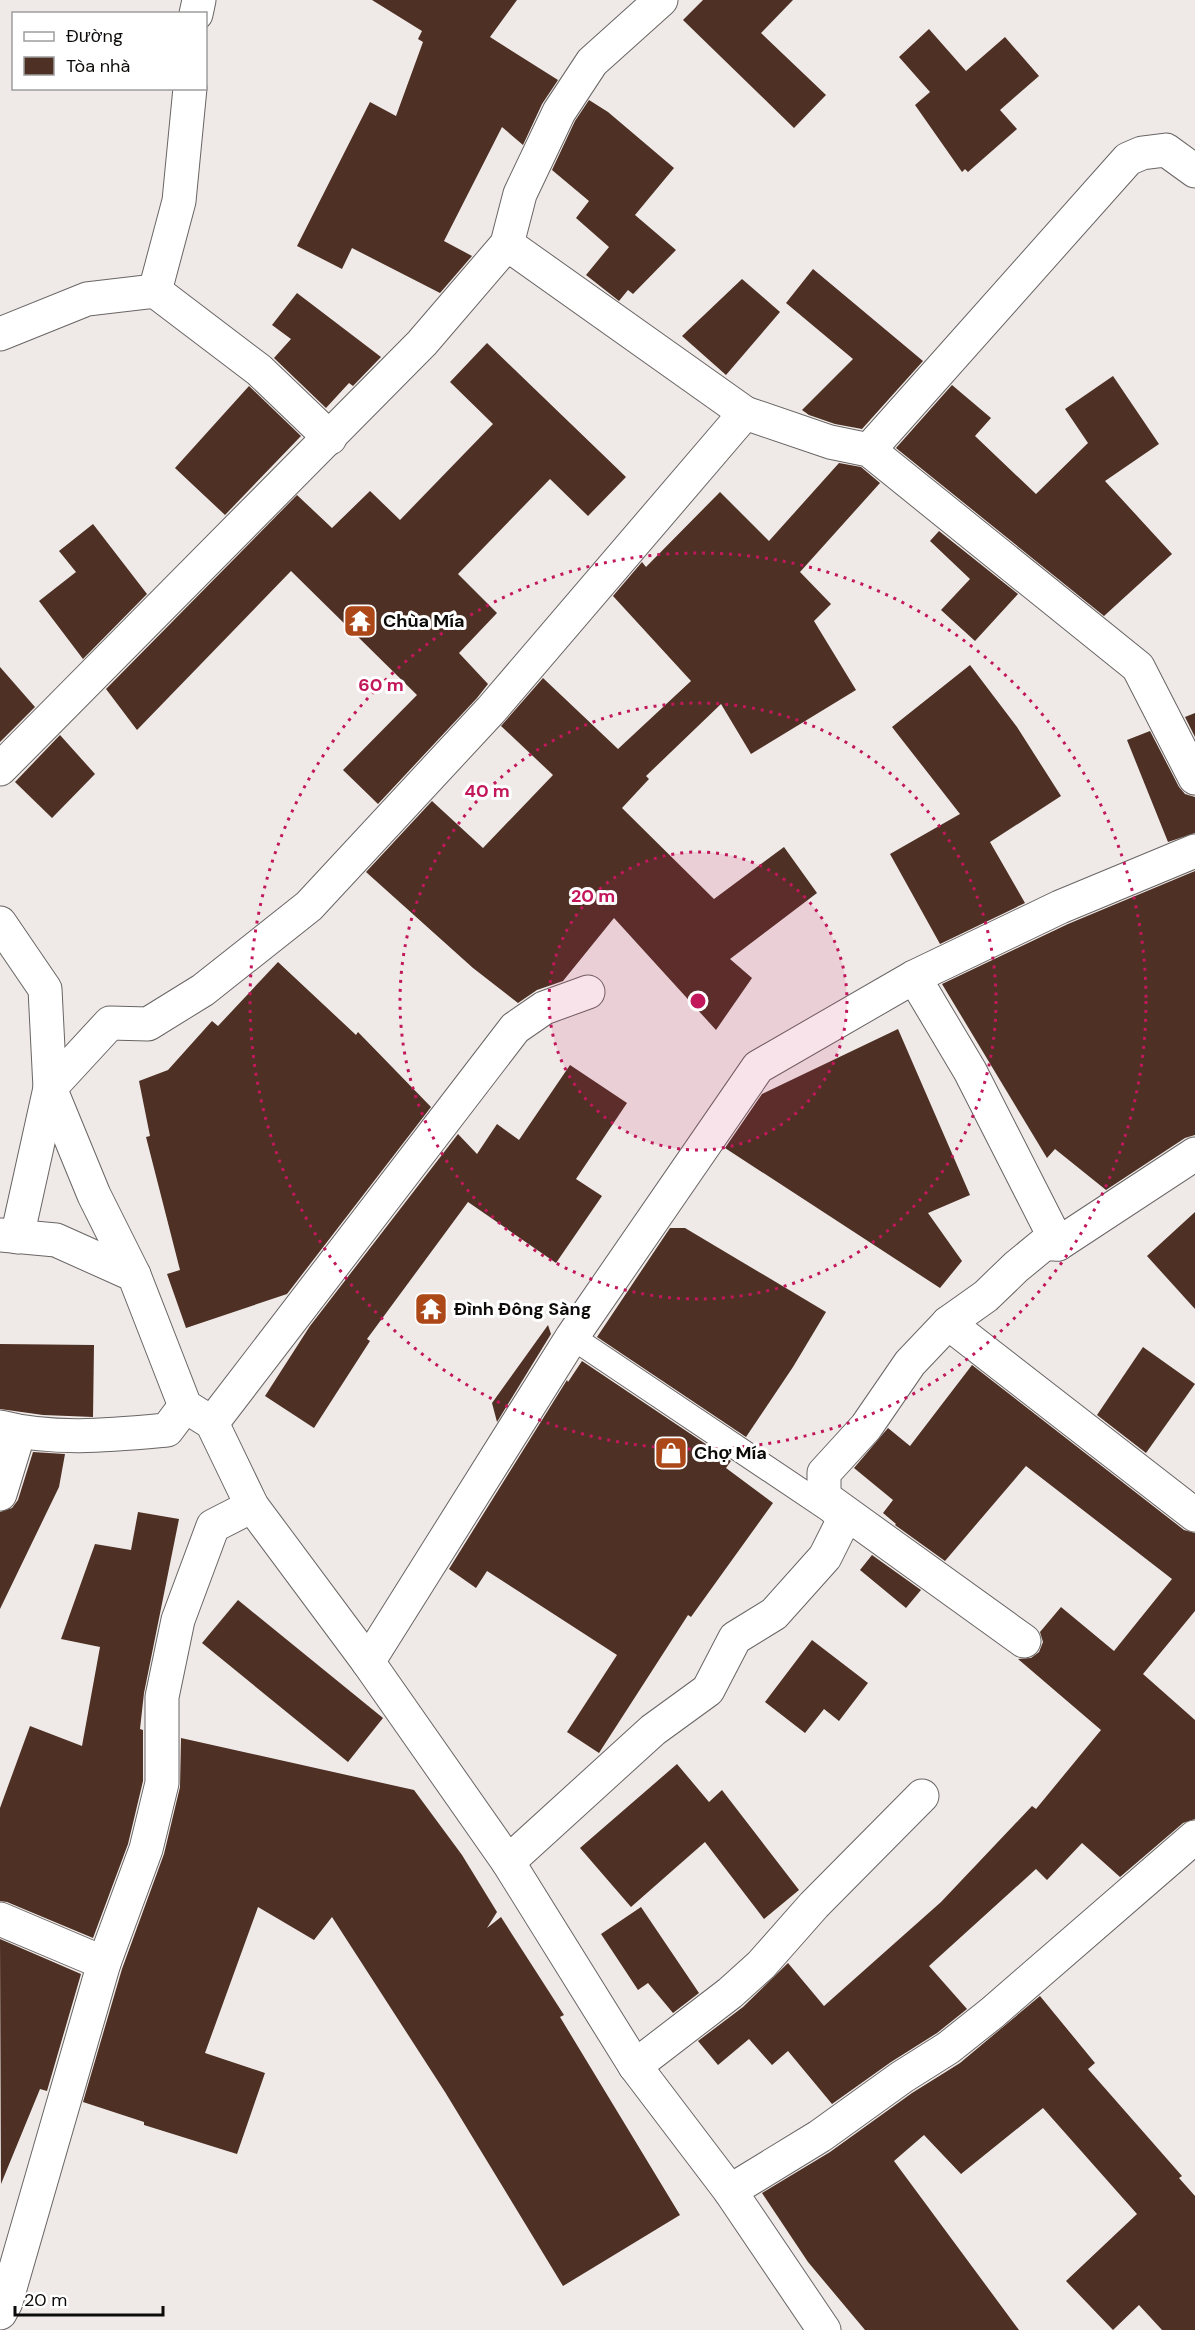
<svg xmlns="http://www.w3.org/2000/svg" width="1195" height="2330" font-family="'DM Sans',sans-serif">
<style>
.building{fill:#4e3024}
.lines{fill:none;stroke-linecap:round;stroke-linejoin:round}
.service-casing{stroke:#696564;stroke-width:26}
.minor-casing{stroke:#696564;stroke-width:35}
.tertiary-casing{stroke:#696564;stroke-width:35}
.service{stroke:#fff;stroke-width:24}
.minor{stroke:#fff;stroke-width:33}
.tertiary{stroke:#fff;stroke-width:33}
.ring{fill:none;stroke:#c2185b;stroke-width:3;stroke-dasharray:3 6}
.labels{text-anchor:middle;stroke-width:6;stroke-linejoin:round;paint-order:stroke}
.poi-label{font-size:18px;font-weight:bold;fill:#0d0b0a;stroke:#fff;text-anchor:start}
.centre{fill:#c2185b;stroke:#fff;stroke-width:3}
.ring-label{font-size:18px;text-anchor:middle;font-weight:bold;fill:#c2185b;stroke:#fff;stroke-width:6;stroke-linejoin:round;paint-order:stroke}
</style>
<rect width="100%" height="100%" fill="#efeae8"/>
<g class="building">
<path d="M372,0h145l-27,37 68,43 -16,24 -19,41 -21,-18 -58,114 28,15 -32,37 -88,-45 -10,21 -45,-23 73,-144 26,14 27,-74 -5,-3 4,-8z"/>
<path d="M703,0h90l-32,33 65,62 -32,33 -111,-108z"/>
<path d="M929,29l37,42 39,-34 34,39 -39,34 17,19 -49,43 -3,-3 -3,3 -47,-67 15,-13 -31,-35z"/>
<path d="M589,100l19,12 66,56 -39,47 41,35 -43,44 -5,-4 -9,11 -33,-26 23,-28 -33,-29 13,-17 -37,-31 23,-49z"/>
<path d="M813,269l110,92 -61,68 -27,-5 -26,-9 -7,-5 51,-51 -67,-56z"/>
<path d="M742,279l38,33 -54,63 -44,-39z"/>
<path d="M297,293l84,64 -28,29 -4,-3 -23,25 -52,-50 17,-19 -19,-14z"/>
<path d="M487,343l139,134 -38,39 -38,-37 -92,95 39,39 -38,40 29,31 -11,14 -99,106 -35,-34 74,-75 -126,-124 -154,159 -31,-41 191,-194 35,33 38,-37 30,29 93,-96 -43,-42z"/>
<path d="M1113,376l46,68 -54,37 67,73 -68,62 -208,-168 56,-63 39,33 -16,18 61,58 52,-51 -23,-34z"/>
<path d="M249,386l52,50 -76,79 -50,-47z"/>
<path d="M839,463l22,4 19,16 -80,89 31,32 -17,17 42,69 -105,64 -30,-50 -75,72 3,3 -27,29 92,91 70,-52 33,46 -87,66 22,19 -36,52 -102,-112 -51,63 -26,9 -19,13 -45,-35 -107,-96 66,-71 51,47 70,-73 -52,-49 42,-48 75,71 73,-68 -78,-85 29,-34 4,5 74,-75 49,49z"/>
<path d="M93,524l54,70 -64,65 -44,-58 37,-29 -17,-21z"/>
<path d="M939,531l79,63 -43,47 -34,-31 29,-31 -40,-38z"/>
<path d="M970,665l47,62 44,69 -71,46 35,61 -85,41 -50,-90 70,-40 -68,-87z"/>
<path d="M0,667l35,40 -35,35z"/>
<path d="M1195,713v24l-10,-20z"/>
<path d="M1150,731l29,56 6,7 10,3v36l-27,9 -41,-102z"/>
<path d="M60,735l35,39 -43,44 -37,-36z"/>
<path d="M1195,871v264l-10,3 -79,52 -51,-41 -8,9 -105,-174 126,-60z"/>
<path d="M278,962l78,73 2,-3 73,75 -144,187 -101,34 -19,-54 13,-4 -34,-133 4,-1 -11,-55 29,-11 44,-49 6,5z"/>
<path d="M898,1029l72,166 -42,18 34,48 -22,27 -215,-140 37,-54z"/>
<path d="M570,1065l57,38 -51,76 26,17 -46,67 -88,-61 -101,137 3,2 -56,87 -49,-32 45,-70 148,-192 19,20 20,-30 22,16z"/>
<path d="M1195,1212v97l-48,-53z"/>
<path d="M670,1228h15l141,84 -33,55 -47,70 -149,-100z"/>
<path d="M548,1325l3,9 -54,88 -5,-19z"/>
<path d="M0,1344l94,1 -1,72 -50,-2 -43,-6z"/>
<path d="M1143,1347l52,37 -49,69 -49,-38z"/>
<path d="M582,1361l149,100 -5,7 47,35 -82,114 -3,-2 -89,138 -32,-21 50,-77 -130,-84 -11,17 -27,-19 118,-189 1,2z"/>
<path d="M972,1365l212,165 11,3v78l-52,63 52,46v99l-12,4 -63,54 -38,-34 -35,37 -11,-11 -107,97 38,43 -30,24 -46,29 -59,42 -44,-53 -16,14 -23,-26 -31,26 -20,-24 45,-34 45,-44 36,43 117,-104 91,-96 4,3 65,-79 -83,-71 13,-1 8,-6 4,-10 -3,-10 21,-25 53,44 58,-72 -146,-113 -81,95 -50,-36 1,-1 -13,-11 10,-13 -39,-32 34,-40 22,18z"/>
<path d="M33,1452l32,2 -6,33 -59,122v-97l12,-4 6,-8z"/>
<path d="M138,1512l41,7 -35,174 -4,36 3,1v51l-15,63 -35,94 -86,-36 -7,-1v-93l30,-82 52,20 18,-99 -39,-8 34,-95 36,6z"/>
<path d="M872,1555l49,35 -15,18 -46,-38z"/>
<path d="M238,1600l145,118 -35,44 -146,-119z"/>
<path d="M812,1640l56,43 -29,38 -15,-12 -19,24 -40,-31z"/>
<path d="M181,1738l233,52 48,65 35,57 -10,16 14,-11 63,98 -4,2 120,198 -117,71 -118,-194 -113,-175 -18,23 -56,-33 -53,146 60,20 -28,81 -93,-29v-3l-61,-20 39,-133 42,-115 16,-67z"/>
<path d="M677,1764l32,38 13,-12 77,100 -35,29 -59,-77 -74,65 -51,-59z"/>
<path d="M641,1907l58,86 -26,20 -25,-30 -10,7 -37,-56z"/>
<path d="M0,1939l81,35 -34,117 -7,-2 -39,95z"/>
<path d="M1040,1996l55,67 -7,6 94,107 -3,2 16,18v134h-33l-23,-25 -26,25 -47,-49 71,-67 -94,-106 -82,66 -37,-39 -30,26 125,169h-154l-57,-68 -46,-69 68,-41 82,-59 48,-30z"/>
</g>
<g class="lines">
<defs>
<path id="service" d="M572,1337l262,176"/>
<g id="minor">
<path d="M196,14l3,-14"/>
<path d="M507,244l238,169 85,29 39,8 269,217 57,111"/>
<path d="M155,291l24,-90 11,-113"/>
<path d="M0,334l87,-35 68,-8 104,79 71,68"/>
<path d="M869,450l259,-291 14,-6 24,-3 29,21"/>
<path d="M0,769l422,-426 85,-99 13,-50 39,-82 33,-50 69,-62"/>
<path d="M0,923l45,66 5,99 44,107 40,80"/>
<path d="M17,1237l33,-149 60,-65 38,1 55,-34 106,-84 182,-196 254,-297"/>
<path d="M1058,1244l137,-90"/>
<path d="M948,1323l247,192"/>
<path d="M212,1423l303,-395 29,-20 44,-16"/>
<path d="M0,1427c54,14 112,8 167,3l18,-24"/>
<path d="M0,1494l19,-62"/>
<path d="M831,1502l193,139"/>
<path d="M368,1662l204,-325 186,-270 156,-90"/>
<path d="M508,1862l145,-132 55,-40 27,-52 39,-24 51,-57 19,-38 -20,-23v-23l42,-46 44,-64 38,-40 38,-27 30,-29 28,-23h14l-88,-173 -56,-94 146,-70 135,-56"/>
<path d="M0,1919l104,44"/>
<path d="M635,2066l95,-73 31,-28 53,-60 108,-109"/>
<path d="M730,2191l90,-55 82,-59 46,-29 44,-35 203,-176"/>
<path d="M0,2313l6,-11 98,-339 42,-114 16,-66v-86l16,-77 35,-94 39,-20"/>
</g>
<path id="tertiary" d="M0,1235l56,5 78,35 51,131 27,17 40,83 116,156 140,200 127,204 95,125 94,139"/>
</defs>
<use href="#service" class="service-casing"/>
<use href="#minor" class="minor-casing"/>
<use href="#tertiary" class="tertiary-casing"/>
<use href="#service" class="service"/>
<use href="#minor" class="minor"/>
<use href="#tertiary" class="tertiary"/>
</g>
<circle cx="698" cy="1001" r="149" fill="#c2185b" fill-opacity=".12"/>
<g class="ring">
<circle cx="698" cy="1001" r="149"/>
<circle cx="698" cy="1001" r="298"/>
<circle cx="698" cy="1001" r="448"/>
</g>
<defs>
<symbol id="temple-square" viewBox="-11 -11 22 22"><rect x="-9" y="-9" width="18" height="18" rx="4" fill="#ac4718" stroke="#fff"/><path d="M0-6L5-2H3V0L6.5 2.5H4V6H1.5V3h-3V6H-4V2.5H-6.5L-3 0V-2H-5Z" fill="#fff"/></symbol>
<symbol id="shop-square" viewBox="-11 -11 22 22"><rect x="-9" y="-9" width="18" height="18" rx="4" fill="#ac4718" stroke="#fff"/><path d="M-5-2.5h2.3a2.7 3.5 0 0 1 5.4 0H5L5.5 6h-11ZM-1.5-2.5h3a1.5 2.3 0 0 0-3 0Z" fill="#fff"/></symbol>
</defs>
<g fill-rule="evenodd">
<use href="#temple-square" x="341" y="602" width="38" height="38"/>
<use href="#temple-square" x="412" y="1290" width="38" height="38"/>
<use href="#shop-square" x="652" y="1434" width="38" height="38"/>
</g>
<g class="labels">
<g class="poi-label">
<text x="383" y="627">Chùa Mía</text>
<text x="454" y="1315">Đình Đông Sàng</text>
<text x="694" y="1459">Chợ Mía</text>
</g>
</g>
<circle cx="698" cy="1001" r="9" class="centre"/>
<g class="ring-label">
<text x="381" y="691">60 m</text>
<text x="487" y="797">40 m</text>
<text x="593" y="902">20 m</text>
</g>
<rect x="12" y="12" width="195" height="78" fill="#ffffff" stroke="#9e9d9d" stroke-width="1.5"/>
<rect x="24" y="32" width="30" height="9" fill="#ffffff" stroke="#9e9d9d" stroke-width="1.5"/>
<text x="66" y="42" font-size="18" fill="#0d0b0a">Đường</text>
<rect x="24" y="57" width="30" height="18" fill="#4e3024" stroke="#9e9d9d" stroke-width="1.5"/>
<text x="66" y="72" font-size="18" fill="#0d0b0a">Tòa nhà</text>
<path d="M15 2306v9h148v-9" fill="none" stroke="#0d0b0a" stroke-width="3"/>
<text x="24" y="2306" font-size="18" fill="#0d0b0a" stroke="#ffffff" stroke-width="4.5" paint-order="stroke">20 m</text>
</svg>
